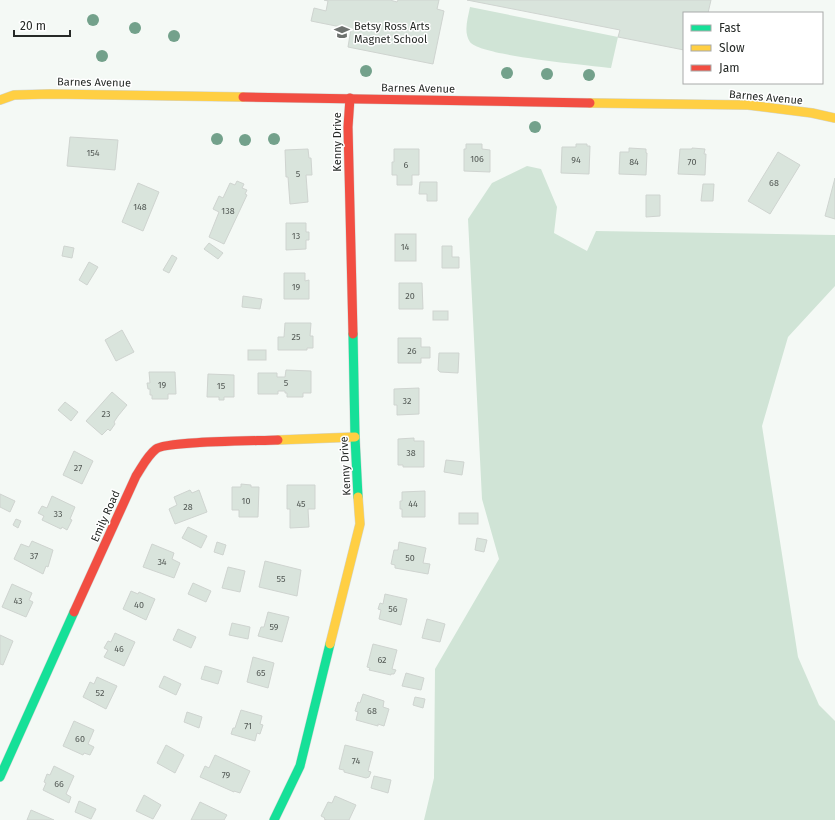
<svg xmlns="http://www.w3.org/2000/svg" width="835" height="820" font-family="'Fira Sans',sans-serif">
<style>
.green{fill:#d0e4d6}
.building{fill:#d9e4dc;stroke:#cfd4d0}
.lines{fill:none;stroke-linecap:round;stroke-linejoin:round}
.fast-casing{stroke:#d2d6d3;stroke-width:10}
.slow-casing{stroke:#d2d6d3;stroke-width:10}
.jam-casing{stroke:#d2d6d3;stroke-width:10}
.fast{stroke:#16e098;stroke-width:9}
.slow{stroke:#ffcf43;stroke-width:9}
.jam{stroke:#f24e42;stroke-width:9}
.tree{fill:#73a18b}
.labels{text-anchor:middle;stroke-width:3;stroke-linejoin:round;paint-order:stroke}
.number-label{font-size:9px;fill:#545a56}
.poi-label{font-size:11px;fill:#262a27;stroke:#fff;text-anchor:start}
.street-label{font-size:11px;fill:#262a27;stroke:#fff}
</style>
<rect width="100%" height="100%" fill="#f4f9f5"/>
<g class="green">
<path d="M470,7l148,30 -7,31c-22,-3 -131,-12 -141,-26 -7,-10 -2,-24 0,-35z"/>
<path d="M527,166l14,3 16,38 -3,26 33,18 9,-20 239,4v51l-47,51 -26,89 36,231 21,48 16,16v99h-411l10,-42 1,-109 64,-110 -17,-60 -14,-280 24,-36z"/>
</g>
<g class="building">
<path d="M324,0h66l7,2 1,-2h41l-2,9 7,2 -11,53 -85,-17 3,-18 -40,-8 3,-13 12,3 2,-10z"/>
<path d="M467,0h244l-3,13h-24v37l-66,-13 2,-7z"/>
<path d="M70,137l48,3 -3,30 -48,-4z"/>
<path d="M466,144h16v5l8,1v22l-26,-1v-22h2z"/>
<path d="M576,144h11v2h3l-1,28 -28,-1 1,-26h14z"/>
<path d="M629,148l17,1v4h1l-1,22 -27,-1 1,-22h9z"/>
<path d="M692,148l13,1 -1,5h2l-1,21 -27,-1 2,-25h12z"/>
<path d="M308,149l1,9h2l1,17h-6l2,27 -18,2 -2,-27h-2l-1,-27z"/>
<path d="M394,149h25v26h-7v10h-15v-10h-5v-13h2z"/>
<path d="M778,152l22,13 -30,49 -22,-13z"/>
<path d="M835,178v41l-10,-3z"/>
<path d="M237,181l7,3 -2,4 5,2 -2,4 2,1 -23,49 -15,-7 10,-25 -6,-3 6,-13 4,2 7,-15 5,2z"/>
<path d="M420,182h17v19h-10v-7h-8z"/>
<path d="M138,183l21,9 -16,39 -21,-9z"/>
<path d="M703,184h11l-1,17h-12z"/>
<path d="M646,195h14v21l-14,1z"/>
<path d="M286,223h20v9h3v8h-3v9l-20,1z"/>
<rect x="395" y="234" width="21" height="27"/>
<path d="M209,243l14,10 -5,6 -14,-10z"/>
<path d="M64,246l10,2 -2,10 -10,-2z"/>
<path d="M442,246h10v11h7v11h-17z"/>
<path d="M172,255l5,3 -8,15 -6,-3z"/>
<path d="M89,262l9,5 -11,18 -8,-5z"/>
<path d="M284,273h21v8l4,-1v19h-25z"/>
<path d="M399,283h23l1,26h-24z"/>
<path d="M243,296l19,3 -2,10 -18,-2z"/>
<rect x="433" y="311" width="15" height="9"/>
<path d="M285,323h26l-1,13h3v12h-6v2h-29v-13h6z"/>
<path d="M122,330l12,22 -18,9 -11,-21z"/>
<path d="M398,338h23v9h9v11h-9v5h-23z"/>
<rect x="248" y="350" width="18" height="10"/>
<path d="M439,353h20l-1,20 -18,-1 -2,-2z"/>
<path d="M286,370l25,1v22h-8v4h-16v-4h-2v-2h-7v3h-20v-21h19v4h8z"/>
<path d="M149,372h26l1,22h-8v5h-16v-4h-2v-6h-2l-1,-6h3z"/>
<path d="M208,374l26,1v22h-10v3h-5v-3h-12z"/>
<path d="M419,388v26l-22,1v-10h-3v-16z"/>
<path d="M112,392l15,13 -9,11 -4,6 1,2 -5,7 -2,-2 -6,6 -16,-14z"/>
<path d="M65,402l13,10 -7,9 -13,-11z"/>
<path d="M414,438v3h10v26h-21v-2h-5v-26z"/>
<path d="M74,451l19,10 -11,23 -19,-9z"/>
<path d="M446,460l18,2 -2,13 -18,-3z"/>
<path d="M241,484l10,1v2h8l-1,30h-19v-7h-7v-23h9z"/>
<path d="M287,485h28v24h-7l1,18 -19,1v-19h-3z"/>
<path d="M190,490l2,3 7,-3 8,22 -32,12 -6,-15 8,-4 -3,-8z"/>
<path d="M425,491v26h-23v-8h-2v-8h2v-9z"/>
<path d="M0,494l15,7 -5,11 -10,-5z"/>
<path d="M52,496l23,11 -5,12 2,1 -5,10 -5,-3 -1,2 -19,-9 2,-4 -6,-3 4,-7 5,2z"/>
<rect x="459" y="513" width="19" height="11"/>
<path d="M16,519l5,2 -3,7 -5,-3z"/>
<path d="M188,527l19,9 -6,12 -19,-10z"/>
<path d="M477,538l10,2 -3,12 -9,-2z"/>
<path d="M32,541l21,9 -5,17 -2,-1 -3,8 -29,-15 7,-15 8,3z"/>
<path d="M217,542l9,3 -3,10 -9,-3z"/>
<path d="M399,542l27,6 -3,15 7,1 -2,10 -33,-6v-3l-4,-1 3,-14h4z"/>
<path d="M152,544l22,9 -2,6 8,4 -6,15 -31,-11z"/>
<path d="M265,561l36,9 -4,26 -38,-9z"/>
<path d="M228,567l17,4 -5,21 -18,-4z"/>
<path d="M193,583l18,8 -5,11 -18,-8z"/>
<path d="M12,584l20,9 -3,7 4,2 -7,15 -24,-10z"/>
<path d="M131,591l7,3 1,-2 16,7 -9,21 -23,-11z"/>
<path d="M385,594l22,5 -6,26 -22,-6 2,-9 -3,-1 2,-6 3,1z"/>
<path d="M268,612l21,5 -7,25 -24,-6 3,-9h3z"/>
<path d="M427,619l18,5 -5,18 -18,-4z"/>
<path d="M232,623l18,4 -2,12 -19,-4z"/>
<path d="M178,629l18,8 -5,11 -18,-8z"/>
<path d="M115,633l20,9 -11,24 -20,-9 4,-7 -4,-2 4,-7 3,1z"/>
<path d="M0,635l13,6 -10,24 -3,-1z"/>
<path d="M373,644l24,6 -5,19 4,1 -2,4h-3v1l-22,-5 1,-2 -3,-1z"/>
<path d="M253,657l21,6 -6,25 -21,-6z"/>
<path d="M205,666l17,5 -4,13 -17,-5z"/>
<path d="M406,673l18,5 -3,12 -19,-4z"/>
<path d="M164,676l17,8 -5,11 -17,-8z"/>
<path d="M97,677l20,9 -11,23 -23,-12 7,-15 4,2z"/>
<path d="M363,694l21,7 -1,6 6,2 -5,17 -6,-2v2l-22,-6 2,-8 -3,-1 3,-9 2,1z"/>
<path d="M415,697l10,2 -2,9 -10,-3z"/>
<path d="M241,710l21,6 -2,8 3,1 -3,9 -3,-1 -2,8 -24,-7 2,-6h2z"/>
<path d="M187,712l15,5 -3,11 -15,-6z"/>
<path d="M74,721l20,9 -6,14 6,3 -4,8 -6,-2 -1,2 -20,-9z"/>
<path d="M166,745l18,10 -9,18 -18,-10z"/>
<path d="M345,745l28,7 -5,19 3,1 -2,5 -3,1 -22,-6v-2l-5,-1z"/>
<path d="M215,755l35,16 -10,22 -6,-2v1l-34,-15 5,-11 4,2z"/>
<path d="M54,766l20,10 -8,18 5,3 -2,6 -26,-13 3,-7 -2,-1 3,-8 3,1z"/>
<path d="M374,776l17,4 -3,13 -17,-5z"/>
<path d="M144,795l17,10 -8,14 -17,-8z"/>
<path d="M335,796l21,9 -7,15h-22l-3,-1 1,-1 -4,-2 7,-14 4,1z"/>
<path d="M79,801l17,8 -5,10 -16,-7z"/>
<path d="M200,802l27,13 -3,5h-33z"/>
<path d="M31,810l23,10h-27z"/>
</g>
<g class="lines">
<defs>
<g id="fast">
<path d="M353,334l2,103 3,60"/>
<path d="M0,777l74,-165"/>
<path d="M274,820l26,-54 30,-122"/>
</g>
<g id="slow">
<path d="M0,100l14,-5 36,-1 193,3"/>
<path d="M590,103l158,2 64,8 23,5"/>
<path d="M278,440l77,-3"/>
<path d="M330,644l30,-120 -2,-27"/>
</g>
<g id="jam">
<path d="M243,97l347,6"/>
<path d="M350,98l-2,29 5,207"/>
<path d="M74,612l62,-136c6,-9 11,-20 20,-27 10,-8 103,-8 122,-9"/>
</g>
</defs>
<use href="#fast" class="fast-casing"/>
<use href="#slow" class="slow-casing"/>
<use href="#jam" class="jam-casing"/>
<use href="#fast" class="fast"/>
<use href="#slow" class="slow"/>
<use href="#jam" class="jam"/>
</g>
<g class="tree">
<circle cx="93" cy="20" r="6"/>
<circle cx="135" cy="28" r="6"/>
<circle cx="174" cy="36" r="6"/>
<circle cx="102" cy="56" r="6"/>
<circle cx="366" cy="71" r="6"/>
<circle cx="507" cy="73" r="6"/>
<circle cx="547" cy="74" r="6"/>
<circle cx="589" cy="75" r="6"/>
<circle cx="535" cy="127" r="6"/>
<circle cx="217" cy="139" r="6"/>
<circle cx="274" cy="139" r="6"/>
<circle cx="245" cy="140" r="6"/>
</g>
<defs>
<symbol id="school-bare" viewBox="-9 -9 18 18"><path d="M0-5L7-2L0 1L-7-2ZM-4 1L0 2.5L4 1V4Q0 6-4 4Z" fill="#6e726f" stroke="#fff" stroke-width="2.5" paint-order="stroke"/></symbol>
</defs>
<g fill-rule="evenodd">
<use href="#school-bare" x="331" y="21" width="22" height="22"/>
</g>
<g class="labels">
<g class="number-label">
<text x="93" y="156">154</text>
<text x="477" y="162">106</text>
<text x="576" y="163">94</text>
<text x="634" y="165">84</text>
<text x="692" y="165">70</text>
<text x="406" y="168">6</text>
<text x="298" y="177">5</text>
<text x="774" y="186">68</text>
<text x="140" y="210">148</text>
<text x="228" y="214">138</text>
<text x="296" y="239">13</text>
<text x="405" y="250">14</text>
<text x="296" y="290">19</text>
<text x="410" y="299">20</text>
<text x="296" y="340">25</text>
<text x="412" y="354">26</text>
<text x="286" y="386">5</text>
<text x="162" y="388">19</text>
<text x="221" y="389">15</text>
<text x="407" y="404">32</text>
<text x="106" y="417">23</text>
<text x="411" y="456">38</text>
<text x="78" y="471">27</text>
<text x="246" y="504">10</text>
<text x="301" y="507">45</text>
<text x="413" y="507">44</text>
<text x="188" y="510">28</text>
<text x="58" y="517">33</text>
<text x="34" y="559">37</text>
<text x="410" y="561">50</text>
<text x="162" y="565">34</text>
<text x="281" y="582">55</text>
<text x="18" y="604">43</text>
<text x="139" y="608">40</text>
<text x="393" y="612">56</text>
<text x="274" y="630">59</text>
<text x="119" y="652">46</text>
<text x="382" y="663">62</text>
<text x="261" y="676">65</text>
<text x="100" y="696">52</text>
<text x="372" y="714">68</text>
<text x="248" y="729">71</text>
<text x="80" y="742">60</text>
<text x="356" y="764">74</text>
<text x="226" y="778">79</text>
<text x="59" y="787">66</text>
</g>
<g class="poi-label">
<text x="354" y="30">Betsy Ross Arts<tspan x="354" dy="13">Magnet School</tspan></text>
</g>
<g class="street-label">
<text transform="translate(94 82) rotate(1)" y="4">Barnes Avenue</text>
<text transform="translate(418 88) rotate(1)" y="4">Barnes Avenue</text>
<text transform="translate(766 97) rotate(5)" y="4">Barnes Avenue</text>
<text transform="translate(337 142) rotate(-90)" y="4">Kenny Drive</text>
<text transform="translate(345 466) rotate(-93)" y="4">Kenny Drive</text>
<text transform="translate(105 516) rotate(-66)" y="4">Emily Road</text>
</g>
</g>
<rect x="683" y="12" width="140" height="72" fill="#ffffff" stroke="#a8aaa9"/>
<rect x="691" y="25" width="20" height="6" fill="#16e098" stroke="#a8aaa9"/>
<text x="719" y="32" font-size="12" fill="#262a27">Fast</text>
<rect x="691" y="45" width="20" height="6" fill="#ffcf43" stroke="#a8aaa9"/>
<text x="719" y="52" font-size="12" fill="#262a27">Slow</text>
<rect x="691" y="65" width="20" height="6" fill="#f24e42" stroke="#a8aaa9"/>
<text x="719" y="72" font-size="12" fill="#262a27">Jam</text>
<path d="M14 30v6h56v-6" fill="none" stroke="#262a27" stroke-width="2"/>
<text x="20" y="30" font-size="12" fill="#262a27" stroke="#ffffff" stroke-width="3" paint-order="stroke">20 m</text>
</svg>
